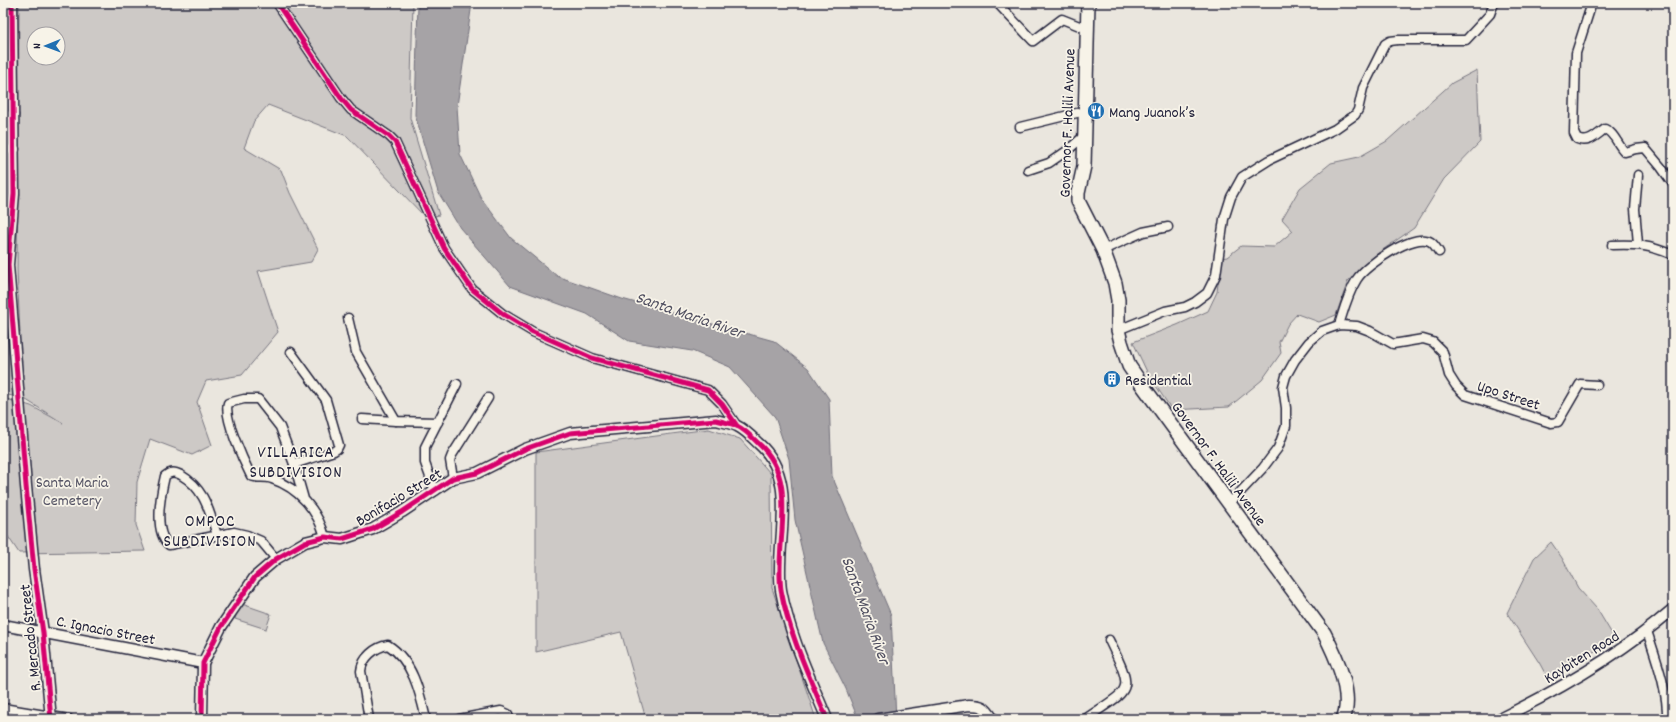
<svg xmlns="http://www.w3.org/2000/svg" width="1676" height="722" font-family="Dekko,sans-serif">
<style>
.green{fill:#cdc9c6;stroke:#787680;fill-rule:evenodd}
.water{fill:#a6a3a6;stroke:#716f7b}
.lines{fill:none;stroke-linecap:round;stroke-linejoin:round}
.minor-casing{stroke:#22223b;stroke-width:11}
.tertiary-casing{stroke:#22223b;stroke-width:13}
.primary-casing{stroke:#22223b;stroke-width:16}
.minor{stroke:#f7f3e8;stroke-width:8}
.tertiary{stroke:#f7f3e8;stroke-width:10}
.primary{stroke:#f7f3e8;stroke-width:13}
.cycleway-casing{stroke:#f7f3e8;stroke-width:8}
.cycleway{stroke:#d6006c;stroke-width:5}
.labels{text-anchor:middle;stroke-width:3.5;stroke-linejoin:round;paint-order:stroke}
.poi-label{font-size:16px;fill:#22223b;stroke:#f7f3e8;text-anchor:start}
.street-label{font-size:16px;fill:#22223b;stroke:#f7f3e8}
.park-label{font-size:16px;fill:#555465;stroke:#f7f3e8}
.water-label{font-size:17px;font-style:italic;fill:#504f60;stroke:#f7f3e8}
.neighbourhood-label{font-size:17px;letter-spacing:1px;fill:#22223b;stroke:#f7f3e8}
</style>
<rect width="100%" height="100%" fill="#eae6de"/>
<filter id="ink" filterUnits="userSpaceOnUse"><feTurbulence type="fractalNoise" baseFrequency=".025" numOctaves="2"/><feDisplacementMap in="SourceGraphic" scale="8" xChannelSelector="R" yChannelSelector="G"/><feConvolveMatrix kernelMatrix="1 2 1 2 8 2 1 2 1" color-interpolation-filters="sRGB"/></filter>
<g filter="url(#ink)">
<g class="green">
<path d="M19,3h394l-3,115 29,97 -13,3 -79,-82 -79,-31 -14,16 -10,27 37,22 9,23 28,56 -7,13 -53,9 20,61 -36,43 -36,6 -9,21 15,43 -20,10 -42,-16 -13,43 -1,43 9,26 -126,2 -16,-24v-131l28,8 32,17 -40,-25 -20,-4v-58l17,-3 -3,-63zM34,34h24v24h-24z"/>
<path d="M1477,70l3,72 -36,37 -30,49 -40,28 -26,25 -12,34 -17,7 -22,-8 -9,10 -9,18 2,11 -19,27 -33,27 -57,3 -24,-36 -15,-32 44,-17 31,-14 9,-19 4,-34 6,-1 14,-11 33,1 19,-16 -11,-12 18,-31 31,-25 28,-6 28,-16 65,-58z"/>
<path d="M709,429l31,10 31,35 1,114 44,131h-170l-25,-87 -85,20v-200z"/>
<path d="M1551,542l11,16 16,30 19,21 18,30 -67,40 -8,-15 -33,-51 27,-55z"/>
<path d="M239,603l32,11 -5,15 -31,-10z"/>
</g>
<path class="water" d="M418,3h54l-15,103 3,48 21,44 30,40 46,38 65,23 152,42 34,27 21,31 3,77 59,139 5,104h-38l-12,-30 -23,-46 -28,-123 -6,-61 -14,-42 -45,-50 -38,-16 -63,-10 -42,-27 -77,-28 -50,-58 -22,-36 -23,-77z"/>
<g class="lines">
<defs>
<g id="minor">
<path d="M277,3l64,95 10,12 38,26 6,6 49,106 28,41 31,25 30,18 59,26 116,32 14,14 15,22"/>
<path d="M999,3l1,3 33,35 29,-22 25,10"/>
<path d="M1592,3l-16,50 -2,80 3,6c12,5 18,-3 28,-10 10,4 12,16 20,23l11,-3 9,-1 16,19 12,17"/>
<path d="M3,116l11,-1"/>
<path d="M1020,127l65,-16"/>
<path d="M3,150l12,-1"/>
<path d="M1028,170l21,-7 19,-13 16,-14"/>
<path d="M1638,175l-3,34 3,35"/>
<path d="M1612,245c25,-1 37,0 61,10"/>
<path d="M1103,250l40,-18 25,-5"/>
<path d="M348,318l8,34 40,69 42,1"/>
<path d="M1339,325c5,-16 9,-32 18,-46 9,-14 58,-48 74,-37 3,2 6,7 8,10"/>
<path d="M1118,330l47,-19 20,-4 10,-5 12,-9 9,-18 8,-56 7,-22 11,-20 27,-17 66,-31 20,-14 3,-5 5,-22 22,-44 5,-3 8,-1h68l24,-26 4,-11"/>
<path d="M291,352l35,48 13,45 -2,4 -3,2 -40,13"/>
<path d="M362,419l34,2"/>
<path d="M453,478l-3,-18 2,-5 36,-57"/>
<path d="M435,491l-10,-28v-16l32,-63"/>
<path d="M304,499l-10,-35 -14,-37 -22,-28h-14l-16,4c-5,14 16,59 23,73 7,3 14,0 21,3 27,9 46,32 53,58"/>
<path d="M1229,504l34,-36 15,-20 8,-22v-18l-3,-21 3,-11 9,-16 14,-18 13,-11 17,-6 18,1 13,5 23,13 30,-5 10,3 10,10 6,23 7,11 9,9 86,28 7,-1 22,-38 17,1"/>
<path d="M217,535c-8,-24 -12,-46 -36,-60 -6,-3 -10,-4 -16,1 -4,17 -12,56 4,69l65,-13 13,3 14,6 15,18"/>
<path d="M1647,631c9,28 21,59 20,88"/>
<path d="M3,708l66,11"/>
<path d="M369,719l-8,-48c1,-13 14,-24 27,-26 25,16 32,48 38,74"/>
<path d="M459,719l42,-8 7,3 1,5"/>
<path d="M1085,719c47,-32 50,-25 24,-79"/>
</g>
<g id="tertiary">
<path d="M12,3l2,191 -6,71 18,221 8,83 9,64 8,86"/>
<path d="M3,625l200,38"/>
<path d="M202,719l1,-56 18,-36 34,-50 21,-18 29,-17 20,-5 17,2 31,-10 29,-17 51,-34 24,-5 48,-24 45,-16 146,-13c7,2 15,3 21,6 7,3 15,11 21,17 43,37 16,98 23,147 8,44 29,88 46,129"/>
<path d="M878,719l91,-14c14,0 16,2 24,14"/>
<path d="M1499,719c62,-30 122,-65 174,-110"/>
</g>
<path id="primary" d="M1088,3l-4,163 -6,27v8l25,49 12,33 3,17v30l3,12 8,24 11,16 184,251c12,23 30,61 19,86"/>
</defs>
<use href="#minor" class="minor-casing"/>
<use href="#tertiary" class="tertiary-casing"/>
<use href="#primary" class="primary-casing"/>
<use href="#minor" class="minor"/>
<use href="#tertiary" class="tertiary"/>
<use href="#primary" class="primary"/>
<defs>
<g id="cycleway">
<path d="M12,3l2,191 -6,71 18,221 8,83 9,64 8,86"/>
<path d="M277,3l64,95 10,12 38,26 6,6 49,106 28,41 31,25 30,18 59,26 116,32 14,14 15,22"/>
<path d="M202,719l1,-56 18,-36 34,-50 21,-18 29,-17 20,-5 17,2 31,-10 29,-17 51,-34 24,-5 48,-24 45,-16 146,-13c7,2 15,3 21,6 7,3 15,11 21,17 43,37 16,98 23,147 8,44 29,88 46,129"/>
</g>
</defs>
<use href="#cycleway" class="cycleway-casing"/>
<use href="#cycleway" class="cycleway"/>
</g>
</g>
<defs>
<symbol id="restaurant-disc" viewBox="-11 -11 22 22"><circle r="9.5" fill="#1f6fb2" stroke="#f7f3e8"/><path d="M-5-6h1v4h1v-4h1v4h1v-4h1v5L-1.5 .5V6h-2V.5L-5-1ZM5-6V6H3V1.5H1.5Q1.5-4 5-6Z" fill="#fff"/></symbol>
<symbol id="building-disc" viewBox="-11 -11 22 22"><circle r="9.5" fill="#1f6fb2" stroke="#f7f3e8"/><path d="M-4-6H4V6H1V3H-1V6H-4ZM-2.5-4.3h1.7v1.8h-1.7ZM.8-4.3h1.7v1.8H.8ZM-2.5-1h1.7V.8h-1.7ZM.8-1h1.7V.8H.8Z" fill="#fff"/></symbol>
</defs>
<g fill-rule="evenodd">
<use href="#restaurant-disc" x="1086" y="101" width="20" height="20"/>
<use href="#building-disc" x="1102" y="369" width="20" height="20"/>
</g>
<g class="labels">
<g class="poi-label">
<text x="1109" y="117">Mang Juanok’s</text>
<text x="1125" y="385">Residential</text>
</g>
<g class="street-label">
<text transform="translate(1066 123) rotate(-88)" y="6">Governor F. Halili Avenue</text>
<text transform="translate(1509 394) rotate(18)" y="6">Upo Street</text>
<text transform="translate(1220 463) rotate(54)" y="6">Governor F. Halili Avenue</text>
<text transform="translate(398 496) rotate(-31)" y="6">Bonifacio Street</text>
<text transform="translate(106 629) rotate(11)" y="6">C. Ignacio Street</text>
<text transform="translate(29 638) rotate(-96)" y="6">R. Mercado Street</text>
<text transform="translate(1581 656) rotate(-32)" y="6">Kaybiten Road</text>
</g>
<g class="park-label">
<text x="72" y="487">Santa Maria<tspan x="72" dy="18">Cemetery</tspan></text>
</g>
<g class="water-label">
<text transform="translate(690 314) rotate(19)" y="6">Santa Maria River</text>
<text transform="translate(867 610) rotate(70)" y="6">Santa Maria River</text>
</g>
<g class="neighbourhood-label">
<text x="296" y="457">VILLARICA<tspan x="296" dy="20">SUBDIVISION</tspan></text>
<text x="210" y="526">OMPOC<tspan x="210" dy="20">SUBDIVISION</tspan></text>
</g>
</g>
<rect width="1676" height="722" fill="none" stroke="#f7f3e8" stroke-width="16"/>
<rect x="8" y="8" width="1660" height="706" fill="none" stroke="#22223b" stroke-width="1.5" filter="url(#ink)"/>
<g transform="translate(46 46) rotate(269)"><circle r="19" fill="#f7f3e8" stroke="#a29fa3"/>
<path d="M0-3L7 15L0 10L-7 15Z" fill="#1f6fb2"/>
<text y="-6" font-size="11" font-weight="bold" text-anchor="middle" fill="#22223b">N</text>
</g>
</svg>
